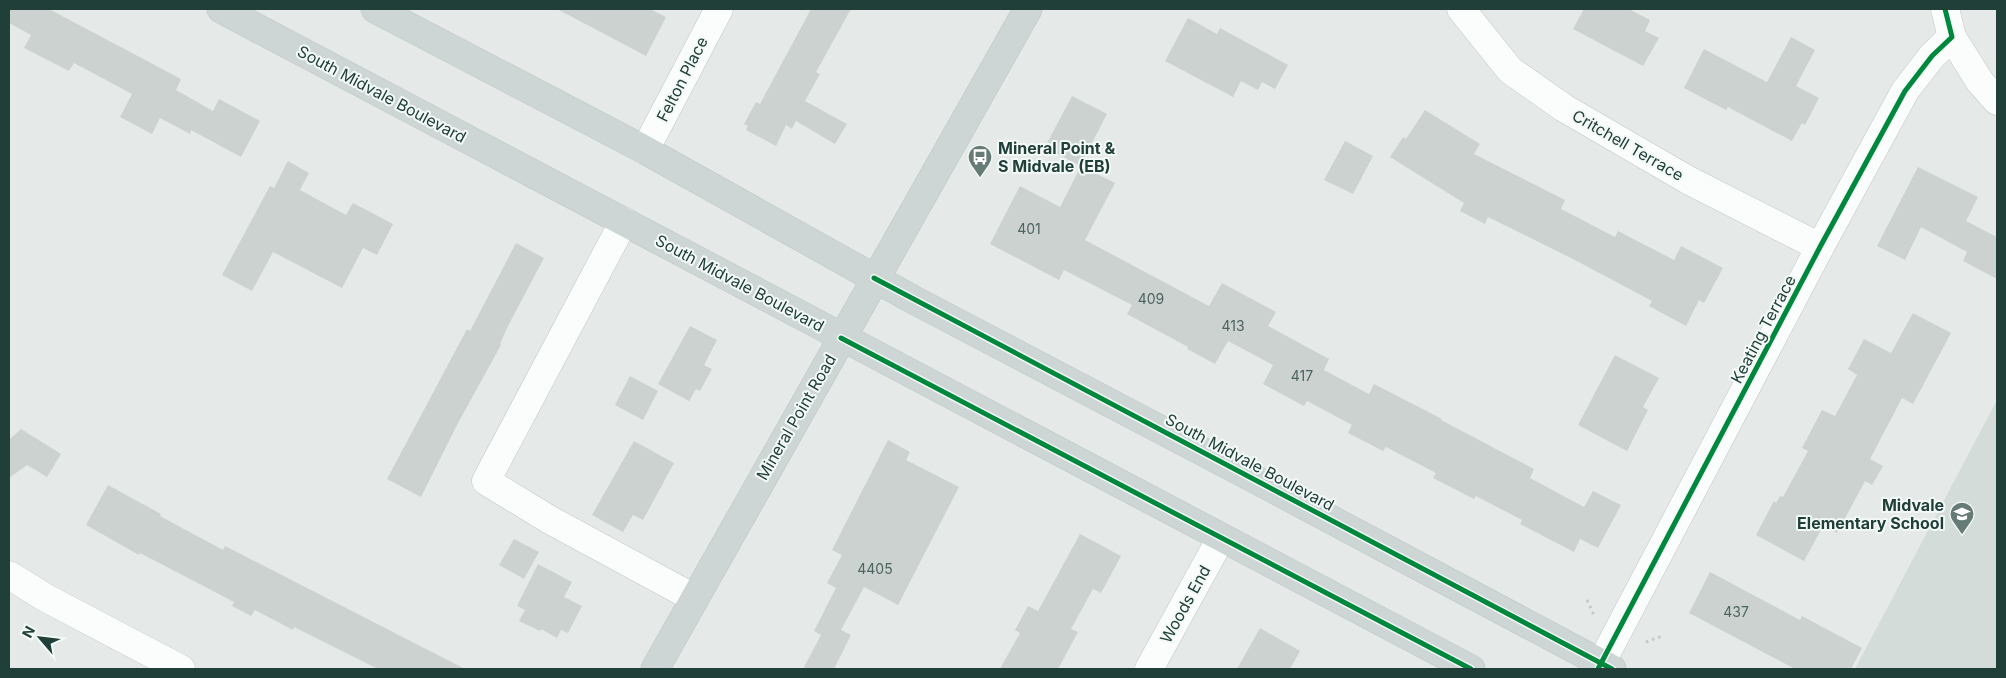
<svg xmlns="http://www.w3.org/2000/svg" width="2006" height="678" font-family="Inter,sans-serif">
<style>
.built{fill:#d3dcd8}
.building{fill:#ccd2d0}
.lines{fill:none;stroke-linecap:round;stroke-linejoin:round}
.minor-casing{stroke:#c2c7c5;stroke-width:29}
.major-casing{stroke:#bcc6c4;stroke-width:29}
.path{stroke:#c1cac8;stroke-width:3;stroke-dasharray:2.5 4;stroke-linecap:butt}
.minor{stroke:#fbfcfc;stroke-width:28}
.major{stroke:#cdd6d4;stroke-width:28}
.cycleway-casing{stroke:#f3f9f7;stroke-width:8}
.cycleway{stroke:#00873e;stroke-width:5}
.labels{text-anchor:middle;stroke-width:4;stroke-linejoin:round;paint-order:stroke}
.number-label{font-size:14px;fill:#4c6460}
.street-label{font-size:16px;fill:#213f39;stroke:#f3f9f7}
.poi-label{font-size:16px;font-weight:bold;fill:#213f39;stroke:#f3f9f7;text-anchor:start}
</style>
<rect width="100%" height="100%" fill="#e5eae8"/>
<path class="built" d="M1997,400v269h-142z"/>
<g class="building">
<path d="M9,9h40l132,70 -5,11 37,21 6,-12 41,22 -19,36 -50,-27 -1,4 -30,-16 -8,16 -32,-17 12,-23 -58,-31 -5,8 -45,-23 7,-13 -22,-12z"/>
<path d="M557,9h93l16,8 -20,39z"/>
<path d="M811,9h40l-35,63 4,2 -15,27 42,23 -12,20 -39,-23 -4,8 -6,-4 -10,21 -30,-16 2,-4 -4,-2 12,-22 4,2z"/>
<path d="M1584,9h45l21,11 -5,11 14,7 -16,28 -70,-37z"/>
<path d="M1188,18l29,16 3,-6 68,37 -13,24 -13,-7 -4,8 -17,-9 -8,16 -68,-36z"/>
<path d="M1791,37l24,13 -19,36 23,12 -14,27 -3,-2 -10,18 -64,-34 -2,3 -42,-22 20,-39 63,33z"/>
<path d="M1072,96l35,18 -27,52 -35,-19z"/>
<path d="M1425,110l55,34 -6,10 91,46 -4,9 54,28 3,-6 56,29 7,-14 42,22 -19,35 -5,-3 -13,26 -37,-20 3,-5 -79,-42 -85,-42 -3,7 -25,-13 4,-8 -74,-46 13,-20 3,2z"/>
<path d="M1345,141l28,15 -20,38 -29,-14z"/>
<path d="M288,161l21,12 -9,17 46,25 7,-12 40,21 -16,31 -14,-7 -21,40 -69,-36 -21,39 -30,-16 48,-89 4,2z"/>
<path d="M1081,166l34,17 -30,57 124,66 13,-23 54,29 -8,14 61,33 -5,11 45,24 5,-10 68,35 -1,1 93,49 -4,9 54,29 9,-16 28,14 -23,43 -18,-9 -6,13 -54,-28 2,-4 -46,-24 -2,3 -41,-21 3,-5 -50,-26 -3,4 -35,-18 4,-8 -45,-24 -3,5 -41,-22 10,-19 -45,-24 -13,23 -28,-15 1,-2 -61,-33 5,-9 -68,-35 -5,10 -69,-36 30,-58 40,21z"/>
<path d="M1918,167l60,30 -12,24 31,16v42l-34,-18 4,-9 -46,-25 -16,33 -28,-14z"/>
<path d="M516,243l28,15 -36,68 -8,18 1,1 -43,78 -37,74 -34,-18 80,-150 3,2z"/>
<path d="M1913,313l38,20 -38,71 -11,-6 -32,61 13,7 -11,19 -7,-4 -28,52 -14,-7 -19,35 -48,-26 18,-34 2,2 4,-7 3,1 25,-46 -6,-3 20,-38 13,6 22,-41 -9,-6 16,-30 27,14z"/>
<path d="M690,326l27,14 -13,25 8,4 -12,22 -4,-2 -7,12 -31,-17z"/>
<path d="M1615,355l44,23 -16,29 5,3 -21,41 -49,-26z"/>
<path d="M630,376l28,15 -15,29 -28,-15z"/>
<path d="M21,429l40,25 -14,23 -20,-12 -18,13v-38z"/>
<path d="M888,440l22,12 -4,8 53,27 -61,118 -34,-18 -23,43 10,5 -17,34h-31l18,-34 -7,-4 22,-43 -9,-5 15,-28 -10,-5z"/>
<path d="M634,441l40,22 -31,57 -10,-5 -10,17 -31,-17z"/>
<path d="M108,485l53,29 -1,2 63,34 2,-4 240,123h-87l-84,-42 -1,3 -38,-20 -4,6 -19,-10 2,-4 -94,-49 -1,2 -53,-30z"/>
<path d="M1080,534l41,22 -20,37 -8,-4 -22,40 7,3 -20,37h-58l20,-36 -5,-3 13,-24 10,5z"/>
<path d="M514,539l25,13 -15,27 -25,-14z"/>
<path d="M538,564l34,18 -8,15 18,9 -14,27 -7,-3 -4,8 -16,-9 -1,2 -21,-10 6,-11 -8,-4z"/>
<path d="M1710,572l90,48 2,-4 60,32 -11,21h-56l-106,-56z"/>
<path d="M1260,628l40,23 -10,18h-53z"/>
</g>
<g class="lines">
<defs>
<g id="minor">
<path d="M1461,9l49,61 54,38 124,72 132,67"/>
<path d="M1952,37l28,45 17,19"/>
<path d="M645,150l74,-141"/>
<path d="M624,221l-138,260 64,39 144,78"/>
<path d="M9,575l37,23 135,71"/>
<path d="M1149,669l72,-131"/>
<path d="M1598,669l222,-422 85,-156 27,-35 20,-19 -7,-28"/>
</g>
<g id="major">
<path d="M221,9l1250,660"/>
<path d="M375,9l270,141 267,149 339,178 361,192"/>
<path d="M655,669l373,-660"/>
</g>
</defs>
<use href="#minor" class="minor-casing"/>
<use href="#major" class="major-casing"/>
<g class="path">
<path d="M1587,600l7,15"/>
<path d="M1646,642l16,-6"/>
</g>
<use href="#minor" class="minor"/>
<use href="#major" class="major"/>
<defs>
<g id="cycleway">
<path d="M874,278l738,391"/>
<path d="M841,338l630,331"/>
<path d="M1598,669l222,-422 85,-156 27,-35 20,-19 -7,-28"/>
</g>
</defs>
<use href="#cycleway" class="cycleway-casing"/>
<use href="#cycleway" class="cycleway"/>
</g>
<defs>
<symbol id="bus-pin" viewBox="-11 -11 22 30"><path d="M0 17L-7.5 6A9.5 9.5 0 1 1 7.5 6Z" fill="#667b76" stroke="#f3f9f7"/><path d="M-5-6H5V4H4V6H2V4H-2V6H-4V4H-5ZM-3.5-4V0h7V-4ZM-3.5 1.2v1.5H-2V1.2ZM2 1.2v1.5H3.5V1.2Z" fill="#fff"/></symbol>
<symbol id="school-pin" viewBox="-11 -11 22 30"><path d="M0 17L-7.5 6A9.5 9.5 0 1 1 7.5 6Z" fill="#667b76" stroke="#f3f9f7"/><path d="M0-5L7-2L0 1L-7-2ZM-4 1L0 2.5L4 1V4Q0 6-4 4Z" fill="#fff"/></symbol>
</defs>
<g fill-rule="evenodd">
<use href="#bus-pin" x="966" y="143" width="28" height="38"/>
<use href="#school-pin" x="1948" y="500" width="28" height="38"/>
</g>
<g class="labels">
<g class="number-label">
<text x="1029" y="234">401</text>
<text x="1151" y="304">409</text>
<text x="1233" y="331">413</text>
<text x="1302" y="381">417</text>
<text x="875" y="574">4405</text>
<text x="1736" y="617">437</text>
</g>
<g class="street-label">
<text transform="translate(682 79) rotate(-63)" y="6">Felton Place</text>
<text transform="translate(382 94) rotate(28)" y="6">South Midvale Boulevard</text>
<text transform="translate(1628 145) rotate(30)" y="6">Critchell Terrace</text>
<text transform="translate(740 283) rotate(28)" y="6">South Midvale Boulevard</text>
<text transform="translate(1763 329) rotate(-62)" y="6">Keating Terrace</text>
<text transform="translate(796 417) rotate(-60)" y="6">Mineral Point Road</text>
<text transform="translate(1250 462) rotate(28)" y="6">South Midvale Boulevard</text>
<text transform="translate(1185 604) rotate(-61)" y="6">Woods End</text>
</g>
<g class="poi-label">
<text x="998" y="154">Mineral Point &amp;<tspan x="998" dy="18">S Midvale (EB)</tspan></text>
<text x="1944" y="511" text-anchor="end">Midvale<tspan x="1944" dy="18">Elementary School</tspan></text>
</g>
</g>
<rect width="2006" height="678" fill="none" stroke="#213f39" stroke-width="20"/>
<g transform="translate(40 638) rotate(298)" stroke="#f3f9f7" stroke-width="4" paint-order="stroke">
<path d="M0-4L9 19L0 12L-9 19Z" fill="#213f39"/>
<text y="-8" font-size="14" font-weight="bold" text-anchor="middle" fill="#213f39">N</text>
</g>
</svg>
